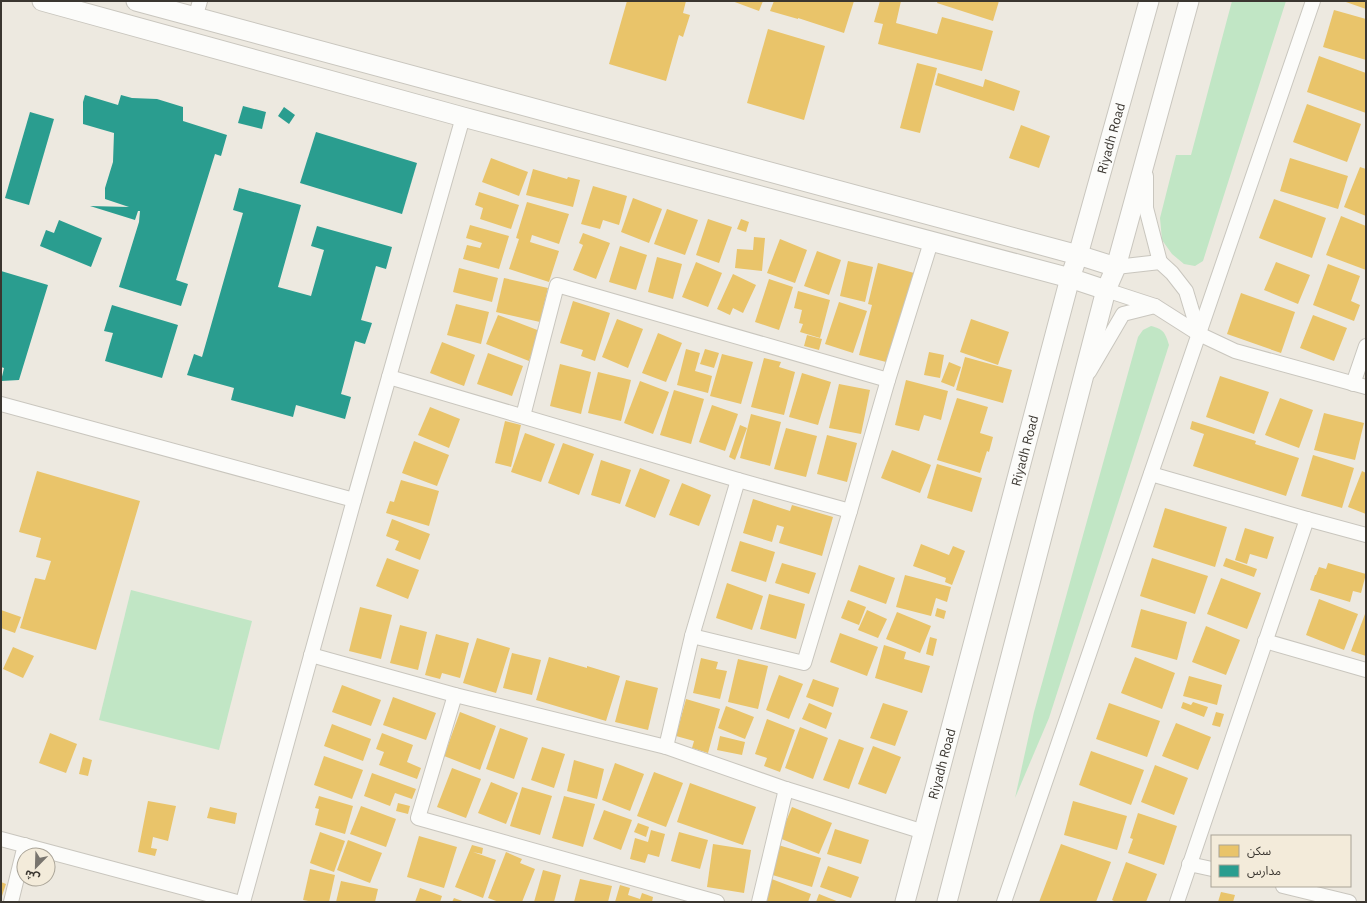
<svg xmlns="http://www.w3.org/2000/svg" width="1367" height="903" font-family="'IBM Plex Sans','Noto Sans Arabic',sans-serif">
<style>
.green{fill:#c1e6c5}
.homes{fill:#e9c46a}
.schools{fill:#2a9d8f}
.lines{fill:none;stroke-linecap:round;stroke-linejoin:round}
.street-casing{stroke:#c9c6be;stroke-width:16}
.secondary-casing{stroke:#c9c6be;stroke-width:21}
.street{stroke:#fcfcfa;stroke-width:14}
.secondary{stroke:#fcfcfa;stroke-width:19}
.labels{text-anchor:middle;stroke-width:4;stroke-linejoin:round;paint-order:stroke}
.street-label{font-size:13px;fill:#3a3630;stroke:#f3ebda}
</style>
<rect width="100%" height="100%" fill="#ede9e0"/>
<g class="green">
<path d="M1232,1h54l-77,241 -6,19 -8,5 -11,-2 -12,-10 -10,-14 -2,-22 16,-63h15z"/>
<path d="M1151,326c12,3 14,6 18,19l-120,373 -34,80 19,-86 104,-375 5,-7z"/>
<path d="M131,590l121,31 -33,129 -120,-30z"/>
</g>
<g class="homes">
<path d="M627,1h59l-3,12 7,2 -7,22 -4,-2 -13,46 -57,-17z"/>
<path d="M732,1h31l-4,10z"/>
<path d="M774,1h80l-10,32 -46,-15v1l-28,-8z"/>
<path d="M880,1h21l-5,22 41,11 5,-17 51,14 -11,40 -104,-27 5,-20 -9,-2z"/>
<path d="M938,1h61l-6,20 -56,-18z"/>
<path d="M1343,1h23v8z"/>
<path d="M1334,10l32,9v41l-43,-13z"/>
<path d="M768,29l57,17 -21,74 -57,-17z"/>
<path d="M1319,56l47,17v40l-59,-21z"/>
<path d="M917,63l20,5 -17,65 -20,-5z"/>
<path d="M938,73l45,14 2,-8 35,12 -6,20 -79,-26z"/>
<path d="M1307,104l54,20 -14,38 -54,-20z"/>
<path d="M1021,125l29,11 -11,32 -30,-10z"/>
<path d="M491,158l37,14 -9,24 -37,-14z"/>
<path d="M1290,158l58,18 -10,33 -58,-18z"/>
<path d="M1360,167l6,2v47l-22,-9z"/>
<path d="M533,169l34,10 1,-2 12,3 -7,27 -47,-12z"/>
<path d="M593,186l34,10 -8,29 -16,-5 -3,9 -19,-5z"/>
<path d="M479,192l40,13 -8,24 -31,-10 3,-11 -8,-3z"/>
<path d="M633,198l29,11 -13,34 -28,-11z"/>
<path d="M1274,199l52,19 -14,40 -53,-20z"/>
<path d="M527,202l42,12 -10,30 -27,-9 -2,7 29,9 -10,31 -40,-13 10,-30 -3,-1z"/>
<path d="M667,209l31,11 -13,35 -31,-11z"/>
<path d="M1341,216l25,10v44l-40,-15z"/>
<path d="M708,219l24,8 -13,36 -23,-8z"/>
<path d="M741,219l8,3 -3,10 -9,-3z"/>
<path d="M470,225l39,11 -10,33 -36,-10 4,-14 13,3 2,-5 -16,-5z"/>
<path d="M583,233l27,10 -14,36 -23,-9 10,-25 -4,-2z"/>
<path d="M754,237l11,1 -3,33 -27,-3 2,-19 16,1z"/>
<path d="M780,239l27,11 -12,33 -28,-10z"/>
<path d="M620,246l27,9 -11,35 -27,-8z"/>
<path d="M817,251l24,9 -12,35 -25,-9z"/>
<path d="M657,257l25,7 -9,35 -25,-7z"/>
<path d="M848,261l25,6 -8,35 -25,-6z"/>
<path d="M696,262l26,11 -14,34 -26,-10z"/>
<path d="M1276,262l34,13 -12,29 -34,-14z"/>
<path d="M878,263l36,10 -24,90 -31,-8 13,-50 -4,-1z"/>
<path d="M1328,264l32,12 -9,25 9,4 -6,16 -41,-16z"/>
<path d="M459,268l39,10 -6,24 -39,-10z"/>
<path d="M733,274l23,11 -13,28 -10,-5 -3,7 -13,-6z"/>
<path d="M504,278l44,10 -8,34 -44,-10z"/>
<path d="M769,279l24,8 -14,43 -24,-8z"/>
<path d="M798,291l32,9 -10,38 -20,-6 3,-8 -4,-1 3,-13 -8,-2z"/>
<path d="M1241,293l54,19 -14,41 -54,-19z"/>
<path d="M573,301l37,12 -15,48 -14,-5 2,-6 -23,-7z"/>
<path d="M839,302l28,9 -14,42 -28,-9z"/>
<path d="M456,304l33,8 -8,32 -34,-9z"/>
<path d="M498,315l42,16 -11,30 -43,-17z"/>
<path d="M1313,315l34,13 -13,33 -34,-13z"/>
<path d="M617,319l26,10 -15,39 -26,-11z"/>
<path d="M971,319l38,13 -11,33 -38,-13z"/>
<path d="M658,333l24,10 -16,39 -24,-9z"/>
<path d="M807,335l15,4 -3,11 -15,-4z"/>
<path d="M442,342l33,13 -11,31 -34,-13z"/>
<path d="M686,349l14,4 -5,18 17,5 -4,17 -31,-8z"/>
<path d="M705,349l14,4 -5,15 -14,-4z"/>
<path d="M929,352l15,3 -4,23 -16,-3z"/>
<path d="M488,353l35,13 -11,30 -35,-12z"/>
<path d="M722,354l31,8 -12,42 -31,-8z"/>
<path d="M965,357l47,13 -9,33 -47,-13z"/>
<path d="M764,358l17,4 -2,5 16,5 -11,43 -33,-8z"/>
<path d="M949,362l12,5 -7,20 -13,-5z"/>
<path d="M560,364l31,8 -10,42 -31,-8z"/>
<path d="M598,372l33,8 -10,41 -33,-8z"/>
<path d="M802,373l29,9 -13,43 -29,-8z"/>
<path d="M1220,376l49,16 -15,42 -48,-17z"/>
<path d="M906,380l42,11 -7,29 -17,-5 -5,16 -24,-6z"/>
<path d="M640,381l29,11 -16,42 -29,-11z"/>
<path d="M839,384l31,6 -9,44 -32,-6z"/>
<path d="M674,390l30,9 -13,45 -31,-9z"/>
<path d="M957,398l31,9 -8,26 13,4 -4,15 -2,-1 -7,22 -43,-13z"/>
<path d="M1280,398l33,12 -14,38 -34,-13z"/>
<path d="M712,405l26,9 -13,37 -26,-9z"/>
<path d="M430,407l30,12 -11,29 -31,-13z"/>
<path d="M1324,413l40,10 -9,37 -41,-10z"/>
<path d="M751,414l30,8 -11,44 -30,-8z"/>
<path d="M505,421l16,4 -10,42 -16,-4z"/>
<path d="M1192,421l64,20 -1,3 44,14 -13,38 -93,-30 11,-32 -14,-5z"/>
<path d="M740,425l7,3 -12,32 -6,-3z"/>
<path d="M786,428l31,8 -11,41 -32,-8z"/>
<path d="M525,433l30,11 -14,38 -30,-10z"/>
<path d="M827,435l30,8 -10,39 -30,-8z"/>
<path d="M414,441l35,14 -12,31 -35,-13z"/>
<path d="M563,443l31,11 -15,41 -31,-12z"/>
<path d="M892,450l39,15 -11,28 -39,-15z"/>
<path d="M1313,455l41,13 -12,40 -41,-12z"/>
<path d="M601,460l30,10 -11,34 -29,-9z"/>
<path d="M937,464l45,14 -10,34 -45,-14z"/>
<path d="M640,468l30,12 -15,38 -30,-12z"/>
<path d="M37,471l103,30 -44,149 -76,-22 15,-50 10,2 6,-19 -15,-4 5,-19 -22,-6z"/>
<path d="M1362,471l4,2v41l-18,-7z"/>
<path d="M401,480l38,11 -10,35 -43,-13 4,-12 4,1z"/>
<path d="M682,483l29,12 -12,31 -30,-11z"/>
<path d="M753,499l37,12 2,-6 41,12 -11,39 -43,-13 5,-16 -7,-2 -5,17 -29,-9z"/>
<path d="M1165,508l62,19 -12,40 -62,-20z"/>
<path d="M392,519l38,15 -10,26 -25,-10 4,-9 -13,-5z"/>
<path d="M1245,528l29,9 -7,22 -17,-5 -3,10 -12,-4z"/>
<path d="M740,541l35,11 -9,30 -35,-11z"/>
<path d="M921,544l28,11 4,-9 12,5 -13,34 -7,-3 1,-4 -33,-12z"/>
<path d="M387,558l32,12 -11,29 -32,-13z"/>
<path d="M1152,558l56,18 -13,38 -55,-18z"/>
<path d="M1226,558l31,11 -3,8 -31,-11z"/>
<path d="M782,563l34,10 -7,21 -34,-11z"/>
<path d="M1328,563l38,11 -5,19 -8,-2 -3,11 -40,-12 5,-15h1l3,-8 7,2z"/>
<path d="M859,565l36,13 -9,26 -36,-13z"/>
<path d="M905,575l46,12 -4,15 -11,-4 -5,18 -35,-9z"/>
<path d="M1221,578l40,15 -14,36 -40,-15z"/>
<path d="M727,583l36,13 -11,34 -36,-12z"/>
<path d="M769,594l36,10 -9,35 -36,-10z"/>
<path d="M1319,599l39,15 -14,36 -38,-15z"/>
<path d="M848,600l18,7 -7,18 -18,-7z"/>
<path d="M360,607l32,8 -11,44 -32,-8z"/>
<path d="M937,608l9,3 -2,8 -9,-3z"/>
<path d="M1141,609l46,13 -10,38 -46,-13z"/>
<path d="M1,610l20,7 -6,16 -14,-5z"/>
<path d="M867,610l20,9 -9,19 -20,-8z"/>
<path d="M897,612l34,14 -11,27 -34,-14z"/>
<path d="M1365,614h1v42l-15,-5z"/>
<path d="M400,625l27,7 -9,38 -28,-7z"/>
<path d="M1206,626l34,14 -14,35 -34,-13z"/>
<path d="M840,633l38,14 -11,29 -37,-14z"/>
<path d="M436,634l33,9 -9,35 -18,-5 -2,6 -15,-4z"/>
<path d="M930,637l7,2 -4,17 -7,-2z"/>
<path d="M477,638l33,10 -14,45 -33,-10z"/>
<path d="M884,645l22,7 -2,7 26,7 -8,27 -47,-15z"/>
<path d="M13,647l21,9 -11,22 -20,-9z"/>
<path d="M512,653l29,7 -9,35 -29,-7z"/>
<path d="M549,657l38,11v-2l33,10 -14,45 -70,-21z"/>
<path d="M1135,657l40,16 -13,36 -41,-16z"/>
<path d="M701,658l17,4 -2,7 11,2 -7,28 -27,-6z"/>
<path d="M738,659l30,7 -10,43 -30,-7z"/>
<path d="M779,675l24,9 -14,35 -23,-9z"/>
<path d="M1189,676l33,9 -5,20 -34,-9z"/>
<path d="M813,679l26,9 -6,19 -27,-10z"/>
<path d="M626,680l32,8 -10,42 -33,-8z"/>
<path d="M342,685l39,15 -10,26 -39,-14z"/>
<path d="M393,697l43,16 -10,27 -43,-15z"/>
<path d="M686,699l34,10 -12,44 -16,-5 2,-7 -18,-5z"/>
<path d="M1183,702l8,3 2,-3 15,5 -4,10 -23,-9z"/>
<path d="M809,703l23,10 -6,16 -24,-10z"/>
<path d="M883,703l25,8 -13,35 -25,-8z"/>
<path d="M1109,703l51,18 -13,36 -51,-18z"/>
<path d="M726,706l28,11 -9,22 -27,-11z"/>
<path d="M460,712l36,14 -16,44 -36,-14z"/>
<path d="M1216,712l8,2 -4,13 -8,-2z"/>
<path d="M767,719l28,11 -15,42 -16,-6 3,-8 -12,-4z"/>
<path d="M1176,723l35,14 -13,33 -36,-14z"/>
<path d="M332,724l39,15 -8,22 -39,-15z"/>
<path d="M800,727l28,11 -15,41 -28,-11z"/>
<path d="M500,728l28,10 -14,41 -28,-10z"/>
<path d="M50,733l27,11 -11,29 -27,-10z"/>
<path d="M382,733l31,12 -6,17 14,6 -4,11 -38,-14 5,-13 -8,-3z"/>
<path d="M720,736l25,6 -3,13 -25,-5z"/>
<path d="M839,739l25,9 -15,41 -26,-9z"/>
<path d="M873,746l28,11 -15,37 -28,-10z"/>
<path d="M542,747l23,7 -11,34 -23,-8z"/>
<path d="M1091,751l53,19 -13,35 -52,-20z"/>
<path d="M324,756l39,14 -11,29 -38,-14z"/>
<path d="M83,757l9,3 -4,16 -9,-2z"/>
<path d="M574,760l30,9 -7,30 -30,-8z"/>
<path d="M615,763l29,11 -14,37 -28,-11z"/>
<path d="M1155,765l33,13 -14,37 -33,-13z"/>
<path d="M452,768l29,11 -15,39 -29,-11z"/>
<path d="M654,772l29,11 -17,44 -29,-11z"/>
<path d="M372,773l44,16 -4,10 -17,-6 -5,13 -26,-10z"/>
<path d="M491,782l27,11 -12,31 -28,-11z"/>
<path d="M690,783l66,24 -13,38 -66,-23z"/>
<path d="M522,787l30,9 -12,39 -30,-9z"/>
<path d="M319,796l34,10 -8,28 -30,-9 4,-16 -4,-1z"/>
<path d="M564,796l31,8 -12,43 -31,-9z"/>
<path d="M148,801l28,5 -8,35 -15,-4 -2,11 6,1 -2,7 -17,-4z"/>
<path d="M1073,801l54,15 -10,34 -53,-15z"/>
<path d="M398,803l12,3 -2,8 -12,-3z"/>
<path d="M361,806l35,13 -10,28 -36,-13z"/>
<path d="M210,807l27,6 -2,11 -28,-6z"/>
<path d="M792,807l40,16 -13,31 -40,-16z"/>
<path d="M604,810l28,10 -11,30 -28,-11z"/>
<path d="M1138,813l39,13 -13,39 -36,-12 5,-14 -3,-1z"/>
<path d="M638,823l11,4 -3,10 -12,-5z"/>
<path d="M835,829l34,11 -8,24 -34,-10z"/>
<path d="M651,830l14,4 -6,23 -11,-3 -3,9 -15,-4 5,-21 13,4z"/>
<path d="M320,832l25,9 -11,31 -24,-9z"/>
<path d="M679,832l29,8 -8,29 -29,-8z"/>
<path d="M419,836l38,11 -13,41 -37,-11z"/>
<path d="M348,840l34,13 -12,30 -33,-13z"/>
<path d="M713,844l38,6 -7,43 -37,-6z"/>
<path d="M775,844l46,14 -9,29 -46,-14z"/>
<path d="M1061,844l50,18 -15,40h-57z"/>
<path d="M472,845l11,3 -1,6 -9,-2 23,8 -13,38 -28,-11z"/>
<path d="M506,852l16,7 -2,4 15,6 -13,33h-23l-11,-4z"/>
<path d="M1126,862l31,12 -11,28h-30l-4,-2z"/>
<path d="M828,866l31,11 -8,21 -31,-11z"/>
<path d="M310,869l25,6 -6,27h-15l-11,-2z"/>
<path d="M543,870l18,5 -7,27h-20z"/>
<path d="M769,878l42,16 -3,8h-48z"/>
<path d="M580,879l32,7 -4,16h-34z"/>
<path d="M341,881l37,8 -3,13h-39z"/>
<path d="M1,882l5,2 -5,15z"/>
<path d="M620,885l10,3 -2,7 12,4 2,-6 11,4 -1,5h-37z"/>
<path d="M420,888l22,8 -2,6h-25z"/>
<path d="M1221,892l14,3 -2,7h-15z"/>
<path d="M819,894l20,8h-23z"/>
<path d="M454,898l11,4h-13z"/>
</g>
<g class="schools">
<path d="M85,95l33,10 3,-10 11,3 25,1 26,8v14l44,14 -6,21 -6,-2 -39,126 12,4 -7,22 -62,-19 20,-65 1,-11h-2l-3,9 -45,-14 39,1 -24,-8v-11l8,-26 1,-29 -31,-9v-22z"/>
<path d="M243,106l23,6 -4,17 -24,-6z"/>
<path d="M284,107l11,8 -6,9 -11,-8z"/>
<path d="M30,112l24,7 -25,86 -24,-7z"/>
<path d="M316,132l101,31 -15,51 -102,-31z"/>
<path d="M239,188l62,17 -23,82 33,9 13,-46 -13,-4 6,-20 75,21 -6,22 -10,-3 -15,54 11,3 -7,21 -10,-3 -14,53 10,3 -6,22 -49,-14 -3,12 -62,-17 3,-12 -47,-13 7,-21 8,3 41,-144 -10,-3z"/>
<path d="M59,220l43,18 -11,29 -51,-21 6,-16 8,3z"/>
<path d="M1,271l47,14 -29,95 -18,1 3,-13 -3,-1z"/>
<path d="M112,305l66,20 -16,53 -57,-17 8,-28 -9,-2z"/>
</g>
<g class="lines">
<defs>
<g id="street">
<path d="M195,18l5,-17"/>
<path d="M1146,176v32l14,54"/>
<path d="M1116,267l44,-5 12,11 14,18 13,43"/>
<path d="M1106,290l49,16 44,28 36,17 131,36"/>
<path d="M1089,372l34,-58 32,-8"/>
<path d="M389,377l349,103 112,31 38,-131 43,-138"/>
<path d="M1353,384l13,-38"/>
<path d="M1,404l353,96"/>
<path d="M523,416l34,-131 331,95"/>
<path d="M1151,474l156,45 59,16"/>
<path d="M692,636l112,27 46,-152"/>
<path d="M1265,641l101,29"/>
<path d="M311,655l144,40 211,52 120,42 138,43"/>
<path d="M455,695l-37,123 299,84"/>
<path d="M666,747l26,-111 46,-156"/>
<path d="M1,839l236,63"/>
<path d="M1189,864l23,5"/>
<path d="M1283,886l66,16"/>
<path d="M11,902l14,-57"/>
<path d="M243,902l111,-402 109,-383"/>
<path d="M759,902l27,-113"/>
<path d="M1004,902l309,-901"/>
<path d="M1177,902l130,-383"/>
</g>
<g id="secondary">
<path d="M42,1l421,116 607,161 36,12"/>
<path d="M136,1l942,254 38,12"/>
<path id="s1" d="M905,902l165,-624 8,-23 71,-254"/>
<path d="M947,902l159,-612 10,-23 73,-266"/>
</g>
</defs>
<use href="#street" class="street-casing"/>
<use href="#secondary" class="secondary-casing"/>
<use href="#street" class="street"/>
<use href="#secondary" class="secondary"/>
</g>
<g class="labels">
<g class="street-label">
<text dy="5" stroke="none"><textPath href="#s1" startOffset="791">Riyadh Road</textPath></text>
<text dy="5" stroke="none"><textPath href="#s1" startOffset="467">Riyadh Road</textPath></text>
<text dy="5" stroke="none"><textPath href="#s1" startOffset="143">Riyadh Road</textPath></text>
</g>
</g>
<rect width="1367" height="903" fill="none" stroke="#3a3630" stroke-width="4"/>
<rect x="1211" y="835" width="140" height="52" fill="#f3ebda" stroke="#a9a396"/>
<rect x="1219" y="845" width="20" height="12" fill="#e9c46a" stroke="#a9a396"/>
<text x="1247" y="855" font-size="12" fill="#3a3630">سكن</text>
<rect x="1219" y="865" width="20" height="12" fill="#2a9d8f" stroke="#a9a396"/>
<text x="1247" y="875" font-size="12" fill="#3a3630">مدارس</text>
<g transform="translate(36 867) rotate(203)"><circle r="19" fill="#f3ebda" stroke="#a9a396"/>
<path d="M0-3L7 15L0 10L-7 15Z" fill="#79756e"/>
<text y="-6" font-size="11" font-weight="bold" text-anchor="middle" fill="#3a3630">ش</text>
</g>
</svg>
